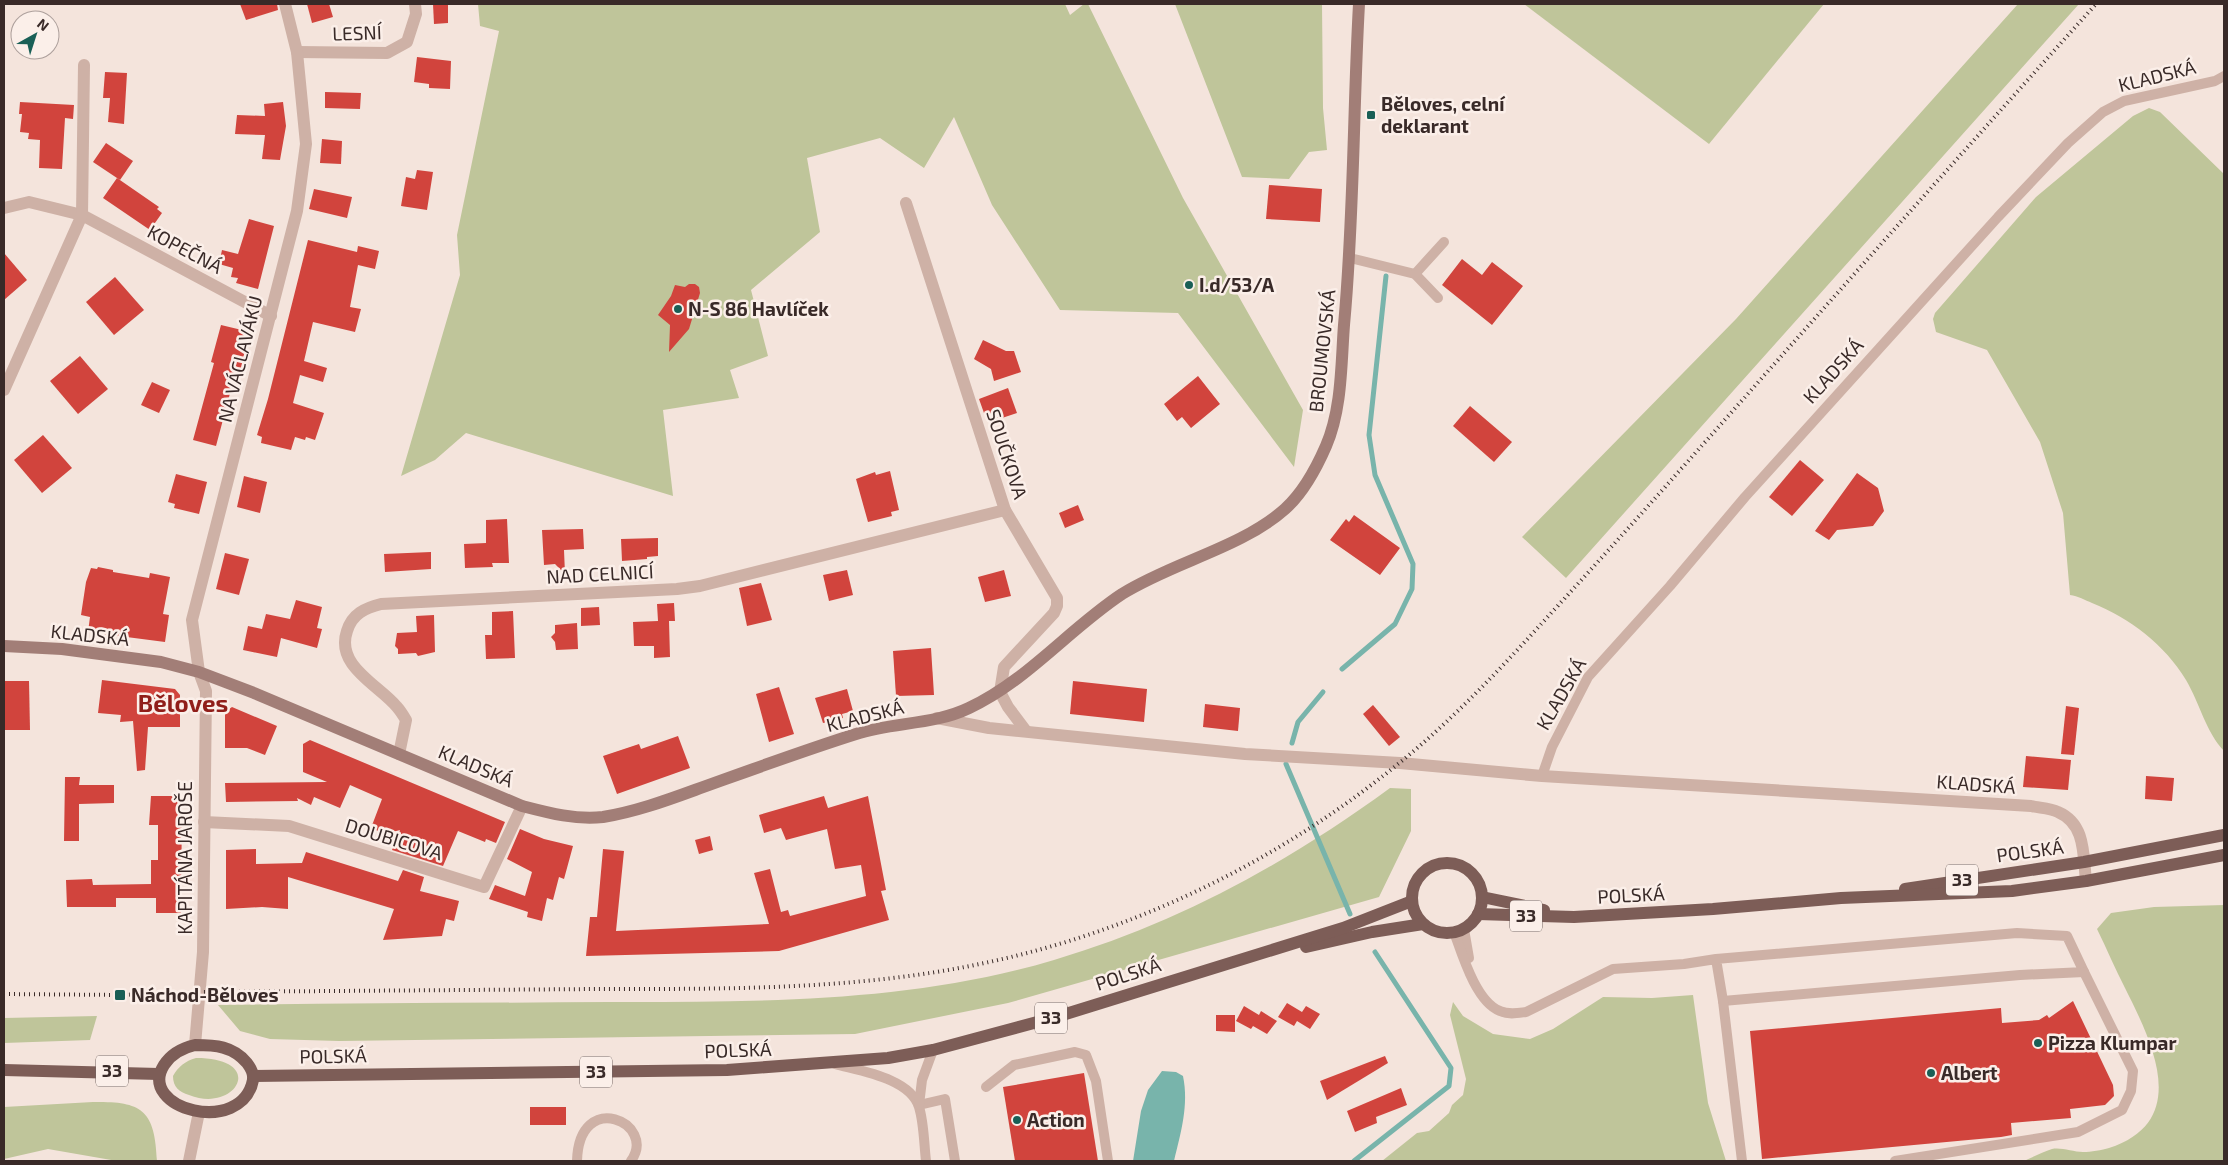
<svg xmlns="http://www.w3.org/2000/svg" width="2228" height="1165" font-family="'Exo 2',sans-serif">
<style>
.green{fill:#bfc59a}
.water{fill:#78b4ab}
.lines{fill:none;stroke-linecap:round;stroke-linejoin:round}
.stream{stroke:#78b4ab;stroke-width:5}
.building{fill:#d1443d}
.service{stroke:#ceb1a6;stroke-width:10}
.minor{stroke:#ceb1a6;stroke-width:12}
.tertiary{stroke:#ceb1a6;stroke-width:12}
.secondary{stroke:#a27e77;stroke-width:12}
.primary{stroke:#7d5d57;stroke-width:12}
.rail{stroke:#392a28;stroke-width:4;stroke-dasharray:1 4;stroke-linecap:butt}
.poi-dot{fill:#195f56;stroke:#fbefe9;stroke-width:2}
.labels{text-anchor:middle;stroke-width:5;stroke-linejoin:round;paint-order:stroke}
.shield{fill:#fbefe9;stroke:#736562;stroke-width:1}
.shield-label{font-size:18px;font-weight:bold;fill:#392a28}
.street-label{font-size:19px;fill:#392a28;stroke:#fbefe9}
.poi-label{font-size:19px;font-weight:bold;fill:#392a28;stroke:#fbefe9;text-anchor:start}
.district-label{font-size:24px;font-weight:bold;fill:#901e19;stroke:#fbefe9}
</style>
<rect width="100%" height="100%" fill="#f4e4dc"/>
<g class="green">
<path d="M478,4h587l5,11 14,-11h4l95,194 120,212 -9,57 -116,-154 -118,-3 -68,-105 -38,-88 -30,51 -44,-30 -73,20 13,74 -69,58 17,66 -38,14 9,28 -76,12 10,86 -207,-63 -31,27 -34,16 59,-201 -3,-40 42,-204 -19,-5z"/>
<path d="M1175,4h147l1,104 4,42 -18,2 -20,27 -47,-2z"/>
<path d="M1524,4h300l-115,140z"/>
<path d="M2018,4h61l-513,574 -44,-41 214,-218z"/>
<path d="M2149,108l11,4 64,62v577c-18,-19 -24,-47 -38,-71 -21,-35 -56,-62 -94,-77 -7,-3 -14,-7 -22,-8l-7,-82 -23,-71 -53,-92 -51,-18 -3,-13 2,-6 101,-116 97,-81z"/>
<path d="M1390,788l21,1v42l-32,66 -371,106 -153,31 -516,7 -69,-2 -30,-8 -22,-26c131,-2 262,-2 392,-3 149,0 300,1 444,-42 124,-37 232,-96 336,-172z"/>
<path d="M2224,905v256h-200c9,-4 19,-9 28,-12 9,-2 21,3 31,3 8,0 19,-2 26,-4 83,-27 43,-106 16,-160 -10,-19 -18,-39 -28,-59l14,-16 43,-6z"/>
<path d="M1693,995l15,108 18,58h-344l35,-28 12,-2 20,-18 3,-8 11,-10 3,-16 -16,-64 3,-13 10,14 30,18 37,5 23,-10 50,-32 49,1z"/>
<path d="M97,1016l-7,24 -86,3v-25z"/>
<path d="M196,1058c72,0 40,56 -7,37 -10,-3 -16,-8 -16,-19 5,-9 12,-15 23,-18z"/>
<path d="M93,1102c49,-1 62,8 64,59h-40l-69,-12 -44,10v-52z"/>
</g>
<path class="water" d="M1162,1071l14,1 7,4c6,29 -2,56 -9,85h-41l8,-50 7,-21z"/>
<g class="lines">
<g class="stream">
<path d="M1342,669l53,-45 17,-35 1,-25 -38,-89 -6,-40 17,-159"/>
<path d="M1292,743l6,-21 25,-30"/>
<path d="M1286,764l64,150"/>
<path d="M1354,1161l95,-75 2,-18 -76,-116"/>
</g>
</g>
<g class="building">
<path d="M240,4h37l1,6 -32,10z"/>
<path d="M307,4h22l4,13 -21,6z"/>
<path d="M433,4h15v19l-14,1z"/>
<path d="M417,57l34,4 -1,28 -21,-1v-4l-15,-2z"/>
<path d="M105,72l22,1 -3,51 -16,-2 2,-24h-7z"/>
<path d="M325,92l36,1 -1,16 -35,-1z"/>
<path d="M20,102l54,3 -1,14 -8,-1 -3,51 -23,-1 1,-28 -12,-1 1,-6 -9,-1 2,-18h-3z"/>
<path d="M283,102l3,24 -6,34 -18,-1 3,-24 -30,-1 2,-19 28,1 -1,-12z"/>
<path d="M322,139l20,2 -1,23 -21,-1z"/>
<path d="M106,143l27,18 -13,19 -27,-18z"/>
<path d="M417,170l16,2 -6,38 -26,-4 5,-29 9,2z"/>
<path d="M117,178l42,29 -2,2 5,4 -12,17 -47,-32z"/>
<path d="M1269,185l53,4 -2,33 -54,-3z"/>
<path d="M314,189l38,8 -5,21 -38,-9z"/>
<path d="M249,219l25,7 -16,63 -22,-6 2,-5 -7,-1 2,-9 -14,-4 3,-14 16,4z"/>
<path d="M308,240l49,12 1,-6 21,5 -4,18 -17,-4 -8,42 11,2 -6,23 -42,-10 -9,39 23,7 -4,14 -23,-7 -7,28 31,10 -9,27 -9,-3 -1,3 -10,-3 -4,13 -30,-7 1,-6 -5,-2 11,-36z"/>
<path d="M4,253l23,27 -23,20z"/>
<path d="M1462,259l20,16 10,-13 31,24 -31,39 -50,-40z"/>
<path d="M115,277l29,33 -30,25 -28,-33z"/>
<path d="M689,284h6l4,3 1,6 -11,36 -20,23 1,-27 -12,-10 13,-19 4,-11 10,2z"/>
<path d="M221,325l25,6 -1,6h3l-7,31 -4,-1 -21,79 -23,-6 21,-77 -3,-1z"/>
<path d="M983,340l23,11h8l7,21 -27,9 -3,-12 -17,-10z"/>
<path d="M80,356l28,33 -30,25 -28,-33z"/>
<path d="M1198,376l22,28 -29,24 -9,-11 -5,4 -13,-17z"/>
<path d="M152,382l18,8 -11,23 -18,-8z"/>
<path d="M1008,388l9,25 -24,8 -9,-8 -5,-14z"/>
<path d="M1470,406l42,36 -18,20 -41,-36z"/>
<path d="M43,435l29,33 -30,25 -28,-33z"/>
<path d="M1800,460l24,20 -32,36 -23,-19z"/>
<path d="M890,471l9,39 -8,2 1,4 -24,6 -12,-43 19,-7 1,3z"/>
<path d="M1857,473l21,15 6,23 -11,15 -36,4 -8,10 -14,-9z"/>
<path d="M176,474l31,8 -8,32 -25,-6 1,-4 -7,-2z"/>
<path d="M244,476l23,6 -7,31 -23,-6z"/>
<path d="M1078,505l6,15 -19,8 -6,-15z"/>
<path d="M1354,515l46,33 -20,27 -50,-35 16,-21 3,3z"/>
<path d="M507,519l2,44h-17l1,4 -28,1 -1,-24 22,-1v-23z"/>
<path d="M583,529l1,20 -20,1 1,24 -10,-10 -11,1 -2,-35z"/>
<path d="M658,538v18l-11,1v2l-25,2 -1,-22z"/>
<path d="M431,552v17l-46,3 -1,-18z"/>
<path d="M225,553l24,6 -10,36 -23,-6z"/>
<path d="M98,567l15,3v2l36,6 1,-5 20,4 -7,37 6,1 -4,27 -77,-10 2,-15 -9,-2 5,-33 5,-14 6,1z"/>
<path d="M847,570l6,25 -24,6 -6,-26z"/>
<path d="M1004,570l7,26 -26,6 -7,-25z"/>
<path d="M761,583l11,37 -25,6 -8,-38z"/>
<path d="M296,600l26,7 -5,21 5,1 -5,19 -36,-10 -4,19 -34,-7 5,-24 14,3 4,-15 24,5z"/>
<path d="M674,603l1,18h-6l1,36 -16,1v-12h-20l-1,-24 25,-1 -1,-17z"/>
<path d="M599,607l1,18 -19,1v-18z"/>
<path d="M513,611l2,47 -29,1 -1,-24h7v-23z"/>
<path d="M434,615l1,37 -17,4 -2,-3 -18,1v-5l-3,-3 2,-13 20,-1 -1,-16z"/>
<path d="M577,623l1,26 -22,1 -1,-8 -4,-5 4,-4v-8z"/>
<path d="M931,648l3,47 -38,1 -3,-45z"/>
<path d="M102,680l73,9 5,6v32h-32l-3,43 -8,1 -4,-50 -13,1 1,-7 -23,-2z"/>
<path d="M4,681h25l1,49h-26z"/>
<path d="M1073,681l74,8 -3,33 -74,-8z"/>
<path d="M779,687l15,47 -25,8 -13,-48z"/>
<path d="M847,689l6,22 -11,3 1,4 -20,5 -8,-25z"/>
<path d="M1205,704l35,4 -2,23 -35,-4z"/>
<path d="M1373,705l27,32 -11,9 -26,-32z"/>
<path d="M2066,706l13,2 -5,47 -13,-1z"/>
<path d="M232,707l45,19 -12,29 -18,-7h-22v-36z"/>
<path d="M678,736l12,32 -73,26 -14,-38 36,-12 2,5z"/>
<path d="M310,740l195,82 -9,21 -10,-4 -1,3 -27,-11 -15,35 -51,-16 8,-20 -15,4 -14,-6 11,-29 -32,-14 -10,23 -26,-11 -3,8 -14,-7 1,3 -72,1 -1,-19 102,-1 -24,-10v-28z"/>
<path d="M2026,756l45,4 -3,30 -45,-3z"/>
<path d="M2146,776l28,2 -2,23 -27,-2z"/>
<path d="M65,777h15l-1,8h35v18l-35,1v37h-15z"/>
<path d="M151,796h30l1,4 -1,113h-25v-15h-40v9h-49l-1,-27 26,-1 1,6 58,-1v-24h7v-35h-9z"/>
<path d="M824,796l4,12 40,-12 18,94 -5,1 8,29 -110,31 -193,5 4,-39h7l6,-68 21,2 -8,80 153,-7 -15,-51 16,-4 11,43 7,-2 2,6 76,-20 -5,-31 -26,4 -8,-40 -41,11 -5,-12 -17,5 -5,-18z"/>
<path d="M520,829l24,10 29,7 -9,33 -5,-2 -6,23 -6,-2 -5,23 -15,-4 1,-5 -39,-13 6,-14 30,11 7,-24 -25,-13z"/>
<path d="M710,836l3,14 -14,4 -4,-14z"/>
<path d="M256,849v15l46,-1 4,-11 92,29 5,-11 21,7 -4,14 39,10 -5,20 -8,-2 -4,17 -59,4 11,-31 -106,-32v32l-26,-2 -36,2v-59z"/>
<path d="M2073,1001l40,84 1,11 -9,9 -35,4 1,9 -60,5 1,12 -11,2 -239,22 -12,-128 251,-23 1,15 37,-3 8,-5 2,3z"/>
<path d="M1287,1003l15,9 4,-6 14,8 -10,15 -13,-8 -3,5 -16,-9z"/>
<path d="M1244,1006l15,9 2,-4 16,10 -10,13 -14,-8 -2,3 -15,-8z"/>
<path d="M1216,1015h19v17l-19,-1z"/>
<path d="M1385,1056l3,7 -61,37 -7,-19z"/>
<path d="M1084,1073l14,88h-83l-12,-74z"/>
<path d="M1401,1088l6,17 -31,12 1,6 -22,9 -8,-21z"/>
<rect x="530" y="1107" width="36" height="18"/>
</g>
<g class="lines">
<g class="service">
<path d="M1350,258l65,16 23,24"/>
<path d="M1415,274l29,-32"/>
<path d="M1542,776l10,-29 36,-70 82,-91 75,-89 253,-280 70,-74 35,-31 21,-11 91,-20 9,-5"/>
<path d="M1464,929l5,29"/>
<path d="M1454,932c8,22 22,70 46,79 9,4 18,2 26,1l87,-43 71,-5 32,-5 7,42 297,-26 64,-3 -17,-36 -50,-3 -301,26"/>
<path d="M1723,1001l19,160"/>
<path d="M835,1064c25,7 75,14 84,43 5,16 5,37 7,54"/>
<path d="M986,1087l28,-22 61,-13 11,3 10,26 12,80"/>
<path d="M919,1105l26,-6 10,62"/>
<path d="M919,1105l3,-25 11,-30"/>
<path d="M577,1161c2,-73 81,-38 54,0"/>
<path d="M1895,1161l183,-29 44,-22 9,-19 2,-20 -49,-99"/>
</g>
<g class="minor">
<path d="M297,52l90,1 20,-11 9,-28 -1,-10"/>
<path d="M906,203l99,307 52,88v8l-3,7 -50,54 -4,25 8,15 18,24"/>
<path d="M4,208l25,-6 53,13 189,101"/>
<path d="M4,390l78,-175 2,-150"/>
<path d="M199,672l-7,-52 105,-409 9,-67 -9,-92 -12,-48"/>
<path d="M937,718l52,10 256,26 155,9 142,13 489,30c8,2 19,2 27,6 28,12 25,43 28,69"/>
<path d="M399,754l7,-34c-3,-5 -6,-10 -9,-13 -18,-22 -62,-41 -50,-76 5,-17 18,-23 34,-27l296,-15 23,-3 305,-76"/>
<path d="M204,822l85,4 195,61 38,-81"/>
<path d="M189,1161l10,-49"/>
</g>
<path class="tertiary" d="M195,1045l8,-93 3,-261 -7,-19"/>
<path class="secondary" d="M4,646l58,3 99,13 38,10 55,21 268,113c27,7 53,14 81,11 31,-5 62,-16 92,-27 53,-19 107,-39 161,-56 37,-12 78,-9 113,-26 58,-27 100,-79 153,-114 51,-32 119,-46 163,-85 19,-17 31,-40 41,-63 16,-37 15,-81 18,-121 10,-107 9,-214 15,-321"/>
<g class="primary">
<circle cx="1447" cy="898" r="35"/>
<path d="M1905,889l179,-27 140,-27"/>
<path d="M1482,897l62,13"/>
<path d="M1478,914l96,3 139,-8 128,-11 171,-7 74,-10 138,-26"/>
<path d="M1306,947l66,-15 51,-8"/>
<path d="M195,1045c20,0 38,1 52,18 3,4 7,11 6,17 -11,57 -117,29 -89,-15 7,-11 18,-17 31,-20z"/>
<path d="M4,1070l155,4"/>
<path d="M253,1076l474,-6 161,-12 45,-8 123,-33 287,-89 69,-27"/>
</g>
<path class="rail" d="M4,994l116,1 79,-3c134,-1 267,-2 401,-3 131,0 261,1 389,-27 149,-32 291,-102 409,-198 56,-45 107,-100 155,-153 57,-62 113,-125 169,-188 124,-140 249,-280 374,-419"/>
</g>
<g class="poi-dot">
<rect x="1366" y="110" width="10" height="10" rx="2.5"/>
<circle cx="1189" cy="285" r="5"/>
<circle cx="678" cy="309" r="5"/>
<rect x="114" y="989" width="12" height="12" rx="2.5"/>
<circle cx="2038" cy="1043" r="5"/>
<circle cx="1931" cy="1073" r="5"/>
<circle cx="1017" cy="1120" r="5"/>
</g>
<g class="labels">
<g class="shield">
<rect x="1946" y="864.5" width="32" height="31" rx="4"/>
<rect x="1510" y="900.5" width="32" height="31" rx="4"/>
<rect x="1035" y="1002.5" width="32" height="31" rx="4"/>
<rect x="96" y="1055.5" width="32" height="31" rx="4"/>
<rect x="580" y="1056.5" width="32" height="31" rx="4"/>
</g>
<g class="shield-label">
<text x="1962" y="886">33</text>
<text x="1526" y="922">33</text>
<text x="1051" y="1024">33</text>
<text x="112" y="1077">33</text>
<text x="596" y="1078">33</text>
</g>
<g class="street-label">
<text transform="translate(357 33) rotate(-2)" y="7">LESNÍ</text>
<text transform="translate(2157 76) rotate(-14)" y="7">KLADSKÁ</text>
<text transform="translate(185 249) rotate(28)" y="7">KOPEČNÁ</text>
<text transform="translate(1322 351) rotate(-84)" y="7">BROUMOVSKÁ</text>
<text transform="translate(240 359) rotate(-76)" y="7">NA VÁCLAVÁKU</text>
<text transform="translate(1833 371) rotate(-48)" y="7">KLADSKÁ</text>
<text transform="translate(1007 454) rotate(72)" y="7">SOUČKOVA</text>
<text transform="translate(600 574) rotate(-3)" y="7">NAD CELNICÍ</text>
<text transform="translate(90 635) rotate(6)" y="7">KLADSKÁ</text>
<text transform="translate(1561 694) rotate(-60)" y="7">KLADSKÁ</text>
<text transform="translate(865 716) rotate(-14)" y="7">KLADSKÁ</text>
<text transform="translate(476 766) rotate(23)" y="7">KLADSKÁ</text>
<text transform="translate(1976 784) rotate(4)" y="7">KLADSKÁ</text>
<text transform="translate(394 839) rotate(17)" y="7">DOUBICOVA</text>
<text transform="translate(2030 851) rotate(-8)" y="7">POLSKÁ</text>
<text transform="translate(185 858) rotate(-90)" y="7">KAPITÁNA JAROŠE</text>
<text transform="translate(1631 895) rotate(-3)" y="7">POLSKÁ</text>
<text transform="translate(1128 974) rotate(-18)" y="7">POLSKÁ</text>
<text transform="translate(738 1050) rotate(-2)" y="7">POLSKÁ</text>
<text transform="translate(333 1056) rotate(-1)" y="7">POLSKÁ</text>
</g>
<g class="poi-label">
<text x="1381" y="111">Běloves, celní<tspan x="1381" dy="22">deklarant</tspan></text>
<text x="1199" y="292">I.d/53/A</text>
<text x="688" y="316">N-S 86 Havlíček</text>
<text x="131" y="1002">Náchod-Běloves</text>
<text x="2048" y="1050">Pizza Klumpar</text>
<text x="1941" y="1080">Albert</text>
<text x="1027" y="1127">Action</text>
</g>
<g class="district-label">
<text x="183" y="712">Běloves</text>
</g>
</g>
<rect width="2228" height="1165" fill="none" stroke="#392a28" stroke-width="10"/>
<g transform="translate(35 35) rotate(39)"><circle r="24" fill="#fbefe9" stroke="#ada09c"/>
<path d="M0-4L9 19L0 12L-9 19Z" fill="#195f56"/>
<text y="-8" font-size="14" font-weight="bold" text-anchor="middle" fill="#392a28">N</text>
</g>
</svg>
